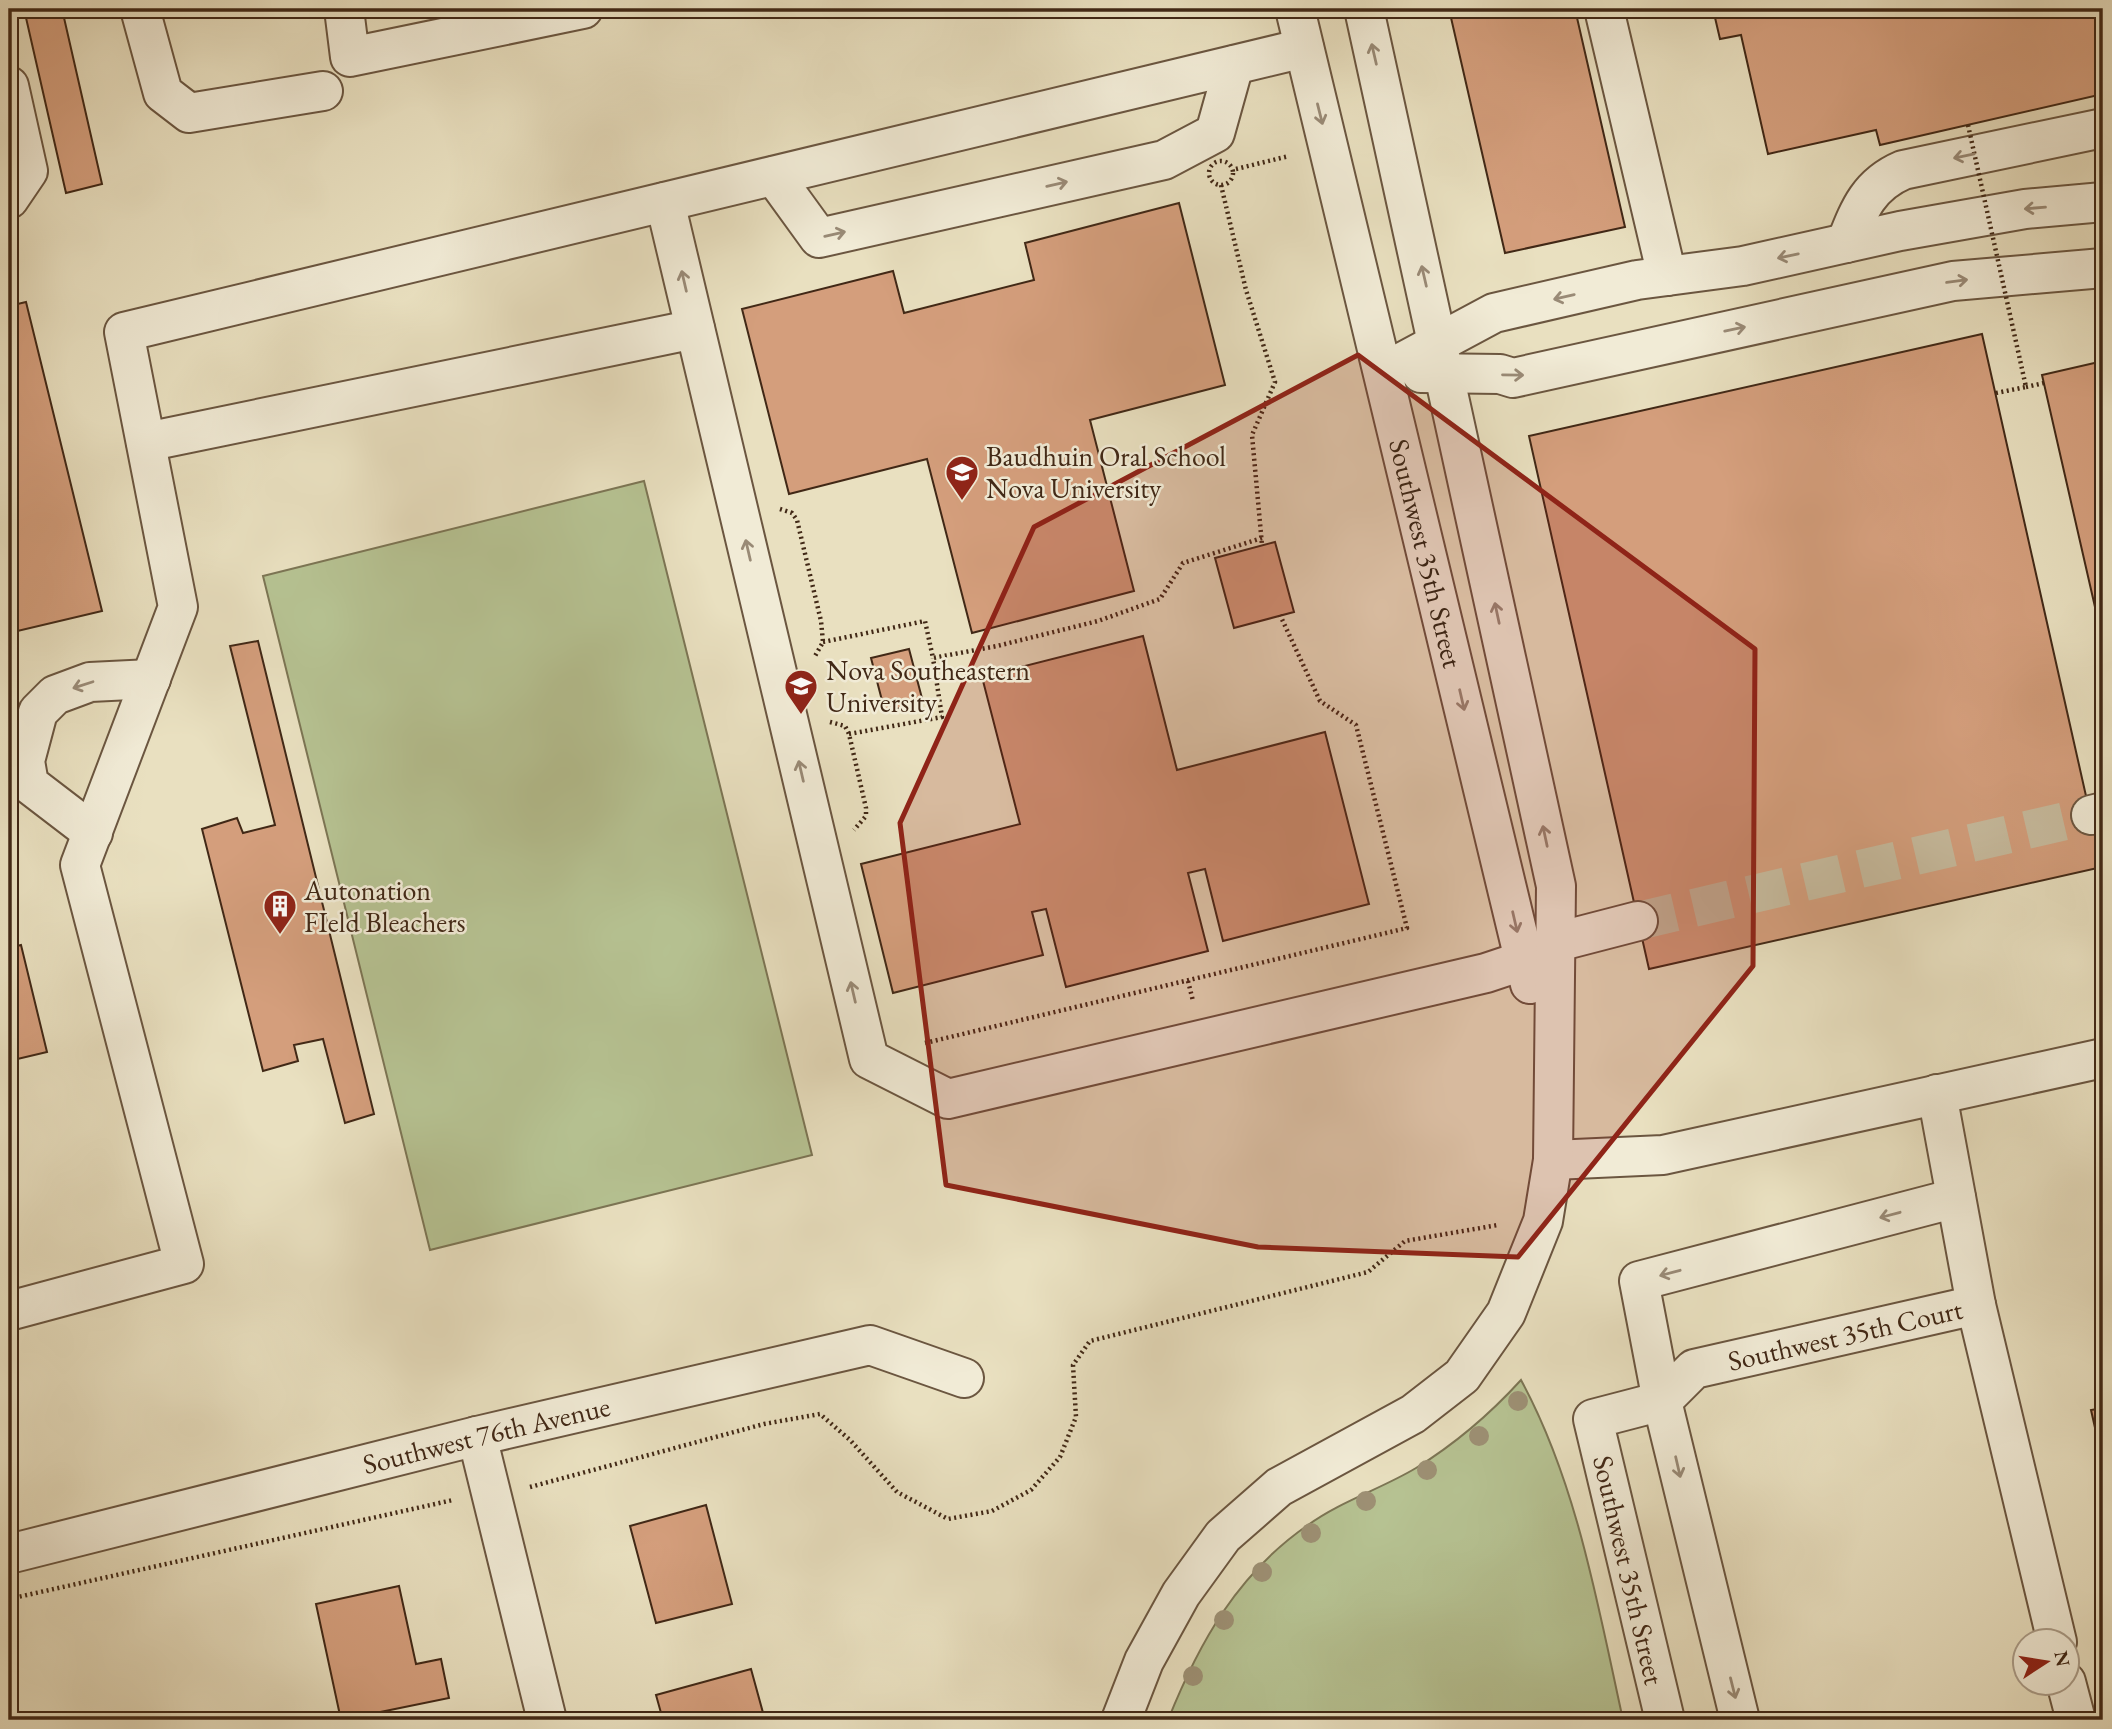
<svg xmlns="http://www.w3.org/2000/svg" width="2112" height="1729" font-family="'EB Garamond',serif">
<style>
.green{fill:#b6c292;stroke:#7c7554;stroke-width:2}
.building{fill:#d49e7c;stroke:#412816;stroke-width:2}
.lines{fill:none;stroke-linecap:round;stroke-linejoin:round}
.minor-tunnel{stroke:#c7bb9e;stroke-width:38;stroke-dasharray:38 19;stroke-linecap:butt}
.minor-casing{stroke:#6b5640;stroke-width:42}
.path{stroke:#412816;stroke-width:4.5;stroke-dasharray:2 3.5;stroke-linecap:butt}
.minor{stroke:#f1ebd6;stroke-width:38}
.path-bridge{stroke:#412816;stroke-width:4.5;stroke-dasharray:2 3.5;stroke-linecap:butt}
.tree{fill:#9d9074}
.oneway{stroke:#998a76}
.marked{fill:#8f2418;fill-opacity:0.2;stroke:#8f2418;stroke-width:5;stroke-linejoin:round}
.labels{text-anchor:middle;stroke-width:5;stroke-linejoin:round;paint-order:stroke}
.poi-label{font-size:28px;fill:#412816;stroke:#f1ebd6;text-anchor:start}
.street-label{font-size:28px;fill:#412816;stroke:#f1ebd6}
</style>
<rect width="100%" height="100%" fill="#e9e0c0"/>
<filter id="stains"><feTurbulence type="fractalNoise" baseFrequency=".00286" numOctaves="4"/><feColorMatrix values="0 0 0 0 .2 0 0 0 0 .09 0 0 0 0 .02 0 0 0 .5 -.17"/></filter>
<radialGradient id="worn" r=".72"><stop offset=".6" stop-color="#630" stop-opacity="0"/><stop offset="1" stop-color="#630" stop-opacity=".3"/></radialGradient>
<g class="green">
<path d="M644,481l168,674 -382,95 -167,-674z"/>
<path d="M1521,1380c56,103 77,226 102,340h-455c31,-77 69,-146 140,-195 33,-24 73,-36 108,-57 39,-24 74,-54 105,-88z"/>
</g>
<g class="building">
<path d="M24,9h38l40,175 -36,9z"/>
<path d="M1449,9h126l50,218 -120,26z"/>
<path d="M1713,9h390v85l-223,51 -4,-15 -108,24 -27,-119 -21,4z"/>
<path d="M1179,203l46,182 -135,35 44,171 -162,42 -45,-174 -138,35 -47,-185 151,-38 11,42 130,-33 -9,-37z"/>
<path d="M26,302l76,309 -93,22v-327z"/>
<path d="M1982,334l120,533 -453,102 -120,-533z"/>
<path d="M2103,361v281l-61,-267z"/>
<path d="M1275,542l19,70 -60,16 -19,-70z"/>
<path d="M1143,636l34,134 148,-38 44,172 -146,37 -18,-72 -17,4 20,78 -142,36 -20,-78 -14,3 11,43 -150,38 -32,-129 159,-40 -38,-147z"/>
<path d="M258,641l116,473 -29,9 -22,-84 -29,6 4,16 -35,10 -61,-242 35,-11 6,15 32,-8 -45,-179z"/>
<path d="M909,649l14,53 -38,10 -14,-54z"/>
<path d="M21,945l26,107 -38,9v-113z"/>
<path d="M2103,1408v55l-12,-53z"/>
<path d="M706,1505l26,99 -76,19 -26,-97z"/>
<path d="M399,1586l17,78 25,-5 8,39 -108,22 -25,-116z"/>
<path d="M751,1669l14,51h-102l-7,-25z"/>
</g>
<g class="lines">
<path class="minor-tunnel" d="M1638,921l453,-106"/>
<defs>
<g id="minor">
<path d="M140,9l23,84 26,20 134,-22"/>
<path d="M344,9l6,48 233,-48"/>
<path id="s1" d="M1295,9l235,975"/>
<path d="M1604,9l63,267"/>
<path d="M9,86l19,85 -19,28"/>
<path d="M774,176l45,62 345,-78 51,-27 19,-68"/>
<path d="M665,202l204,857 79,40 538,-126 39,-13 32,-18 81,-21"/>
<path d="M1846,243c13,-33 22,-58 57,-73l200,-42"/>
<path d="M1384,372l110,-59 143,-33 106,-14 157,-35 125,-22 78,-7"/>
<path d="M1421,373l79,1 13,4 440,-97 150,-13"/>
<path d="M146,442l549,-113"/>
<path d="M2091,815l12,-3"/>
<path d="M93,833l-64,-49 -4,-23 13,-49 17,-17 35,-13 61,-3"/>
<path d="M1937,1094l39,211 81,337"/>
<path d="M1553,1160l110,-5 440,-97"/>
<path d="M9,1311l175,-47 -104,-399 98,-258 -54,-275 1180,-284"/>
<path d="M477,1436l70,284"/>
<path id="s2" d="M9,1554l468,-118 393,-91 94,33"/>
<path d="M2066,1682l10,38"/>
<path d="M1121,1720l23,-59 37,-67 42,-58 56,-49 134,-73 49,-38 44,-63 37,-92 10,-61 3,-274 -192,-877"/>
<path id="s3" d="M1665,1720l-72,-301 69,-18 32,-32 282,-64"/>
<path d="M1740,1720l-78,-319 -23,-120 317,-83"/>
</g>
</defs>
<use href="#minor" class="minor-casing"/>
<g class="path">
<circle cx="1221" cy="173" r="12"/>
<path d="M1236,169l53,-13"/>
<path d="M1221,185l25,105 29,92 -23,53 10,110"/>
<path d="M2026,387l18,-4"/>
<path d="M780,509l12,4 5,7 24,101 2,21 -8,14"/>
<path d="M823,642l102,-21 8,37 64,-12 101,-25 62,-22 23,-36 79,-25"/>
<path d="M830,722l15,4 4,8 17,74v8l-12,14"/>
<path d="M849,734l93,-17 -9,-59"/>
<path d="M1188,981l5,20"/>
<path d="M925,1043l482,-115 -51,-203 -36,-24 -40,-86"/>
<path d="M530,1487l234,-63 56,-10 30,26 47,52 51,27 44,-8 39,-21 29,-33 16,-40 -3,-52 17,-24 278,-69 37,-31 93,-16"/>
<path d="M9,1599l444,-99"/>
</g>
<use href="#minor" class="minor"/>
<path class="path-bridge" d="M1968,125l58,262 -30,6"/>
</g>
<g class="tree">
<circle cx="1518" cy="1401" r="10"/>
<circle cx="1479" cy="1436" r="10"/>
<circle cx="1427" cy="1470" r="10"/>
<circle cx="1366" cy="1501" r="10"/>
<circle cx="1311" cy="1533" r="10"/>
<circle cx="1262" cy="1572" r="10"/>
<circle cx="1224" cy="1620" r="10"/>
<circle cx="1193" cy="1676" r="10"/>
</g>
<defs><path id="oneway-shaft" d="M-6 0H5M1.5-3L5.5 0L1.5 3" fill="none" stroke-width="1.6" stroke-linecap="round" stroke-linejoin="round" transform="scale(1.75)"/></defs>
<g class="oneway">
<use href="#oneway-shaft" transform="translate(1374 54) rotate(-103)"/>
<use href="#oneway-shaft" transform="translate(1320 114) rotate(76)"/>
<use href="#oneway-shaft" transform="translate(1964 156) rotate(168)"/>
<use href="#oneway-shaft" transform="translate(1057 184) rotate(-13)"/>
<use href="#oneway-shaft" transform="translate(2035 208) rotate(175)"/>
<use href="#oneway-shaft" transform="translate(835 234) rotate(-13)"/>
<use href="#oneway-shaft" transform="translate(1788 256) rotate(168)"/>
<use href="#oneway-shaft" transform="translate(1424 276) rotate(-103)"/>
<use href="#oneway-shaft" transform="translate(684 281) rotate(-103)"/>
<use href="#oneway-shaft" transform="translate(1957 281) rotate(-8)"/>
<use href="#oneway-shaft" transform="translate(1564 297) rotate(167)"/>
<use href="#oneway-shaft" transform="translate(1735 329) rotate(-12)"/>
<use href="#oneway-shaft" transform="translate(1513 375) rotate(1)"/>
<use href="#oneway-shaft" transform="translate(748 550) rotate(-103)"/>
<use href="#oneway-shaft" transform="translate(1497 613) rotate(-102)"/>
<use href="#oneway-shaft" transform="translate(83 685) rotate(162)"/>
<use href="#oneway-shaft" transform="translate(1462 700) rotate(77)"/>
<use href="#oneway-shaft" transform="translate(801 771) rotate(-103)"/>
<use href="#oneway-shaft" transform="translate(1545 836) rotate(-102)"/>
<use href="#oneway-shaft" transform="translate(1515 922) rotate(77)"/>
<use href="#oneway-shaft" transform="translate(853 992) rotate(-103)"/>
<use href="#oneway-shaft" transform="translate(1890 1215) rotate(165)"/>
<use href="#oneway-shaft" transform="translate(1670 1273) rotate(165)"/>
<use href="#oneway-shaft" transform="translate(1678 1467) rotate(77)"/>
<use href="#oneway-shaft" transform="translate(1733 1688) rotate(76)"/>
</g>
<path class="marked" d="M1358,355l397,294 -2,317 -235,291 -260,-10 -312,-62 -46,-362 134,-296z"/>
<defs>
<symbol id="school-pin" viewBox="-11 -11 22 30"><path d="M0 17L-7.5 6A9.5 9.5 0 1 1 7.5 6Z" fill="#8f2418" stroke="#f1ebd6"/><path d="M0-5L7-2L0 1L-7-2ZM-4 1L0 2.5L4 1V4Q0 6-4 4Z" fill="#fff"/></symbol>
<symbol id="university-pin" viewBox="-11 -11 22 30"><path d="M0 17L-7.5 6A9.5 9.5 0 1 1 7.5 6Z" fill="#8f2418" stroke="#f1ebd6"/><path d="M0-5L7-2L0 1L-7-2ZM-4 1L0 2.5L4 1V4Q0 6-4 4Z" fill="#fff"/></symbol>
<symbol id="building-pin" viewBox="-11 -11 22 30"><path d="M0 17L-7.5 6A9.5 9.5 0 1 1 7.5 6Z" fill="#8f2418" stroke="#f1ebd6"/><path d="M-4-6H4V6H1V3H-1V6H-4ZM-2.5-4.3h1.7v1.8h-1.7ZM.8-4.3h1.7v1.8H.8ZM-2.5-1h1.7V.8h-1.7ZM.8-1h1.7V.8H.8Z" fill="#fff"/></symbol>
</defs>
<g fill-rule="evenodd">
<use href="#school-pin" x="943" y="453" width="38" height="52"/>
<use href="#university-pin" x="782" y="667" width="38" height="52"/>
<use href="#building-pin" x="261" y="887" width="38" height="52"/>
</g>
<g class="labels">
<g class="poi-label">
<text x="986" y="466">Baudhuin Oral School<tspan x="986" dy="32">Nova University</tspan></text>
<text x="826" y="680">Nova Southeastern<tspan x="826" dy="32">University</tspan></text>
<text x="304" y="900">Autonation<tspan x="304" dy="32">FIeld Bleachers</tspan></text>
</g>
<g class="street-label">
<text dy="10" stroke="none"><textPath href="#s1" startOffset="560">Southwest 35th Street</textPath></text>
<text dy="10" stroke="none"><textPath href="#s3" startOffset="581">Southwest 35th Court</textPath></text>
<text dy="10" stroke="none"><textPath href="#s2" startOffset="492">Southwest 76th Avenue</textPath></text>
<text transform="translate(1629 1570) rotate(77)" y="10">Southwest 35th Street</text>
</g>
</g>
<rect width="2112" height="1729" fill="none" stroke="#e9e0c0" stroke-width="35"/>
<rect x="10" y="10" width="2091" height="1708" fill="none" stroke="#412816" stroke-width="3.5"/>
<rect x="18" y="18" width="2077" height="1694" fill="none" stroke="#412816" stroke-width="2"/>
<g transform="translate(2046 1662) rotate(78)"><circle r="33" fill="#f1ebd6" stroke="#ab9d89" stroke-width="2"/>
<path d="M0-5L12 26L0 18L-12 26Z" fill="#8f2418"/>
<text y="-10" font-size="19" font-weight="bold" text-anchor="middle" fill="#412816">N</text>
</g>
<rect width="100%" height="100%" filter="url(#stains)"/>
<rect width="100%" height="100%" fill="url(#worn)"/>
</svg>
